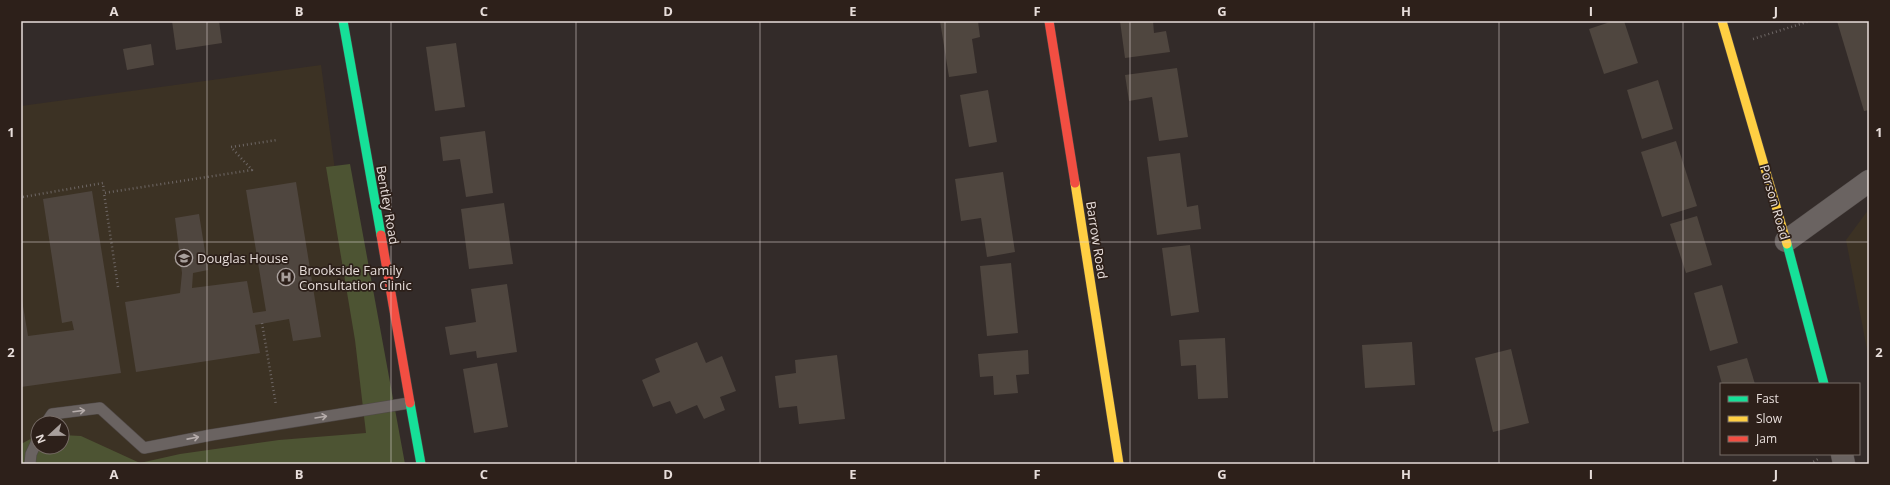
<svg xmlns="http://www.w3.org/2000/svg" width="1890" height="485" font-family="'Open Sans',sans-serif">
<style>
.education{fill:#3c3224;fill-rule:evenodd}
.green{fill:#4d5433}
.building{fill:#4f463f}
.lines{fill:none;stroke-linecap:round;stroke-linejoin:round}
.lane-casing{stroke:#504947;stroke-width:12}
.street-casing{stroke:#504947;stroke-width:23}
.fast-casing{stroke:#504947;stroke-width:10}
.slow-casing{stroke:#504947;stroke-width:10}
.jam-casing{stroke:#504947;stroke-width:10}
.path{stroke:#6e6765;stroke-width:2.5;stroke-dasharray:1 3;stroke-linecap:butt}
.lane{stroke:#6a6361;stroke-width:11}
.street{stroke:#6a6361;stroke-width:22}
.fast{stroke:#16e098;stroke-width:9}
.slow{stroke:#ffcf43;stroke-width:9}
.jam{stroke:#f24e42;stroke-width:9}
.oneway{stroke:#b5acaa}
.grid{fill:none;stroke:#e7ddda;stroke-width:1;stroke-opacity:0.55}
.labels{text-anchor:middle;stroke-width:3.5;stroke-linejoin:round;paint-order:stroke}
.street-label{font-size:13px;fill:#e7ddda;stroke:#2d201a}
.poi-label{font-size:13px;fill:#e7ddda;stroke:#2d201a;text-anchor:start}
.neatline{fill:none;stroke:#e7ddda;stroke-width:1.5}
.grid-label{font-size:13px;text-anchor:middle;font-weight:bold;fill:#e7ddda}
</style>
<rect width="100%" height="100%" fill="#332b29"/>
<g class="education">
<path d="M321,65l46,345 12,54h-358v-358zM38,423h24v24h-24z"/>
<path d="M1869,209v151l-23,-120z"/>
</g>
<path class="green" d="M350,164l55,300h-384v-20l17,-9v12h24v-12l19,1 59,27 40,-9 99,-14 87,-7 -11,-93 -29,-173z"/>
<g class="building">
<path d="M172,21h47l3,22 -46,7z"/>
<path d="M940,21h38l2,16 -8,2 5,34 -28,4z"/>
<path d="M1120,21h33l1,12 12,-2 4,21 -45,6z"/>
<path d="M1613,21h11l14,42 -34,11 -15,-45z"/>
<path d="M1837,21h32v89l-5,1z"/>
<path d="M456,43l9,64 -30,4 -9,-64z"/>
<path d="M151,44l3,21 -27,5 -4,-21z"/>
<path d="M1177,68l11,69 -29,4 -7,-44 -23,4 -4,-26z"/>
<path d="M1658,80l15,49 -31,10 -15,-49z"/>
<path d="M988,90l9,52 -28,5 -9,-52z"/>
<path d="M485,131l8,62 -27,4 -6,-38 -17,2 -3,-24z"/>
<path d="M1676,141l21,65 -35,11 -21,-65z"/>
<path d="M1180,153l7,54 11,-2 3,24 -44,6 -10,-78z"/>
<path d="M1003,172l12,80 -28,5 -6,-39 -20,3 -6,-42z"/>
<path d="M296,182l25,155 -28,4 -4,-22 -34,6 5,28 -124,19 -11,-70 55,-9 2,-20 -7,-55 24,-4 9,56 -15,3 -1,15 55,-7 6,32 13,-2 -20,-121z"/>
<path d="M92,191l29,182 -100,14v-93l7,42 46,-6 -2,-9 -10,2 -19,-124z"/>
<path d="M504,203l9,61 -44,5 -8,-60z"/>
<path d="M1697,216l15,49 -26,8 -16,-49z"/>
<path d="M1190,245l9,67 -28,4 -9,-68z"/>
<path d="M1011,263l7,70 -31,3 -7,-70z"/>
<path d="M507,284l10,68 -40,6 -1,-7 -26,4 -5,-28 31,-5 -5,-33z"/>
<path d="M1722,285l16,58 -28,8 -16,-58z"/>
<path d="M1225,338l3,60 -30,1 -2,-34 -15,1 -2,-26z"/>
<path d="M697,342l9,21 16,-7 14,35 -16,6 5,13 -21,9 -7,-14 -21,9 -6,-13 -17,6 -11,-27 18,-8 -5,-13z"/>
<path d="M1412,342l3,43 -50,3 -3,-43z"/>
<path d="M1511,349l18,74 -36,9 -18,-74z"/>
<path d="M1028,350l1,24 -13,1 2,18 -24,2 -1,-19 -13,1 -2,-23z"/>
<path d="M837,355l8,64 -46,5 -2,-18 -18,2 -4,-32 21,-3 -1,-13z"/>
<path d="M1747,358l8,26h-33l-5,-18z"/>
<path d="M497,363l11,64 -34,6 -11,-64z"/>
</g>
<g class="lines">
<defs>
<g id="lane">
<path d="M46,423l6,-9 48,-6 44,40 67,-13 198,-32"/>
<path d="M30,464l1,-10 7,-15"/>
</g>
<g id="street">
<path d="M1786,241l83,-60"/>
<path d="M1842,454l2,10"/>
</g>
<g id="fast">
<path d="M343,21l38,214"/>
<path d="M1787,244l37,140"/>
<path d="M410,403l11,61"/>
</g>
<g id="slow">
<path d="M1722,21l65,223"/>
<path d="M1075,183l44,281"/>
</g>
<g id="jam">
<path d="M1049,21l26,162"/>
<path d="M381,235l29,168"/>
</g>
</defs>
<use href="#lane" class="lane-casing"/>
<use href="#street" class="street-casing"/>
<use href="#fast" class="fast-casing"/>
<use href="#slow" class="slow-casing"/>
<use href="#jam" class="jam-casing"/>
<g class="path">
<path d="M1753,39l57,-18"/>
<path d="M23,197l80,-14 1,10"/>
<path d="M118,287l-14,-94 148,-23 -21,-23 46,-7"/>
<path d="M262,323l14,82"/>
<path d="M1810,464l8,-5"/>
</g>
<use href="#lane" class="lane"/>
<use href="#street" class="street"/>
<use href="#fast" class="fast"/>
<use href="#slow" class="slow"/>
<use href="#jam" class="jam"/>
</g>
<defs><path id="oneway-shaft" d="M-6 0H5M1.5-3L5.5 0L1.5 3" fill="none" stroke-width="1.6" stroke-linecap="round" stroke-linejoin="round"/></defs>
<g class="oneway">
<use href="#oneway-shaft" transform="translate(79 411) rotate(-7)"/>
<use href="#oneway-shaft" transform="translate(321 417) rotate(-9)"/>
<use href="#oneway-shaft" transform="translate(193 438) rotate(-11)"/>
</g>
<path class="grid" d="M207,21v443M391,21v443M576,21v443M760,21v443M945,21v443M1130,21v443M1314,21v443M1499,21v443M1683,21v443M21,242h1848"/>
<defs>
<symbol id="university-ring" viewBox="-11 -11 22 22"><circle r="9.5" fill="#2d201a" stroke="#a89f9c" stroke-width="1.5"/><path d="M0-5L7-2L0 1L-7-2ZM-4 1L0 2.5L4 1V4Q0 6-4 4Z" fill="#a89f9c"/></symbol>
<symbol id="hospital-ring" viewBox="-11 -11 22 22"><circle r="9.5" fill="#2d201a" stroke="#a89f9c" stroke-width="1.5"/><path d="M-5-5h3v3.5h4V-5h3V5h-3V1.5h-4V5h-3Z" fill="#a89f9c"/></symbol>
</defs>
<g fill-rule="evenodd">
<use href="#university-ring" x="174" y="248" width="20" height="20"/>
<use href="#hospital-ring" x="276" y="267" width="20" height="20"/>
</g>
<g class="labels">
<g class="street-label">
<text transform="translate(1775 202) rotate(74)" y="5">Porson Road</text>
<text transform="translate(388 205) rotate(80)" y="5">Bentley Road</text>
<text transform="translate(1097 240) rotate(81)" y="5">Barrow Road</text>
</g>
<g class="poi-label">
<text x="197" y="263">Douglas House</text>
<text x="299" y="275">Brookside Family<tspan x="299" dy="15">Consultation Clinic</tspan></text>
</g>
</g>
<rect width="1890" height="485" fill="none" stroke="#2d201a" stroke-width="44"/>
<rect x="1720" y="383" width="140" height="72" fill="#2d201a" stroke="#776c67"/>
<rect x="1728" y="396" width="20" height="6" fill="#16e098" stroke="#776c67"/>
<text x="1756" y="403" font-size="12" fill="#e7ddda">Fast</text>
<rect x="1728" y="416" width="20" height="6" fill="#ffcf43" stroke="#776c67"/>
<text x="1756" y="423" font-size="12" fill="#e7ddda">Slow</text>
<rect x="1728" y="436" width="20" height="6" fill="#f24e42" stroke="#776c67"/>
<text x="1756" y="443" font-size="12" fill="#e7ddda">Jam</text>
<g transform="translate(50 435) rotate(248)"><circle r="19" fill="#2d201a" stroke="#776c67"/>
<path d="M0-3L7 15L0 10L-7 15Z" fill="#a89f9c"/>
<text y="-6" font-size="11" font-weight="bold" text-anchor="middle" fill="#e7ddda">N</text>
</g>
<rect x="22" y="22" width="1846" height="441" class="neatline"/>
<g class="grid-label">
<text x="114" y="16">A</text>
<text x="299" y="16">B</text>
<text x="484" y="16">C</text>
<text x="668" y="16">D</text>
<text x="853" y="16">E</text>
<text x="1037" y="16">F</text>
<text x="1222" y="16">G</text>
<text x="1406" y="16">H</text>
<text x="1591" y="16">I</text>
<text x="1776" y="16">J</text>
<text x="11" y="137">1</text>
<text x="1879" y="137">1</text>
<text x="11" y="357">2</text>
<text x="1879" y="357">2</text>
<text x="114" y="479">A</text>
<text x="299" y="479">B</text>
<text x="484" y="479">C</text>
<text x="668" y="479">D</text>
<text x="853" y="479">E</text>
<text x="1037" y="479">F</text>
<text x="1222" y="479">G</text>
<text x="1406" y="479">H</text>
<text x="1591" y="479">I</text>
<text x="1776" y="479">J</text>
</g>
</svg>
